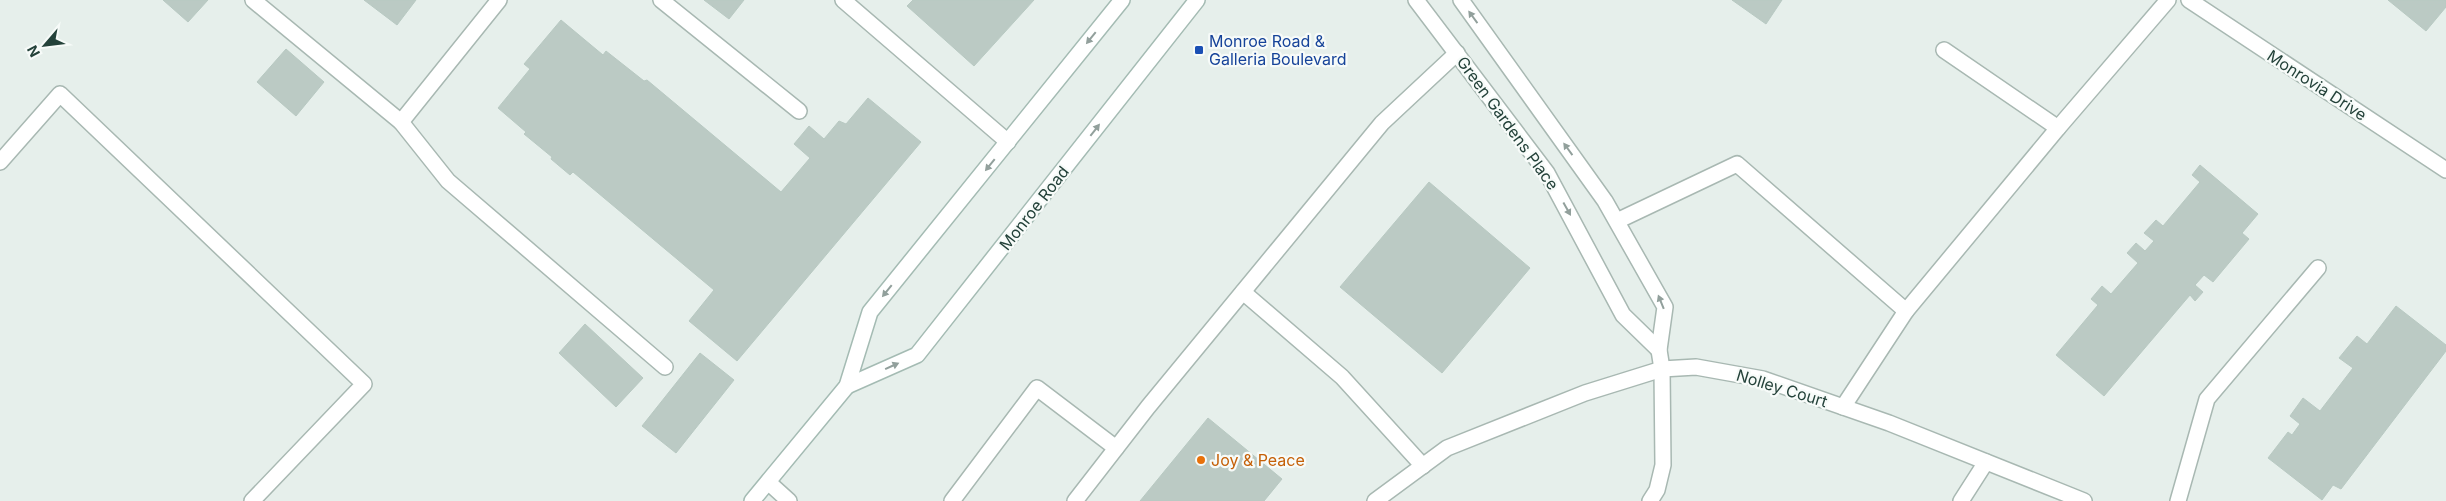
<svg xmlns="http://www.w3.org/2000/svg" width="2446" height="501" font-family="Inter,sans-serif">
<style>
.building{fill:#bbcac4;stroke:#b8c9c2}
.lines{fill:none;stroke-linecap:round;stroke-linejoin:round}
.lane-casing{stroke:#a8b8b2;stroke-width:18}
.street-casing{stroke:#a8b8b2;stroke-width:18}
.secondary-casing{stroke:#a4bbb3;stroke-width:18}
.lane{stroke:#fff;stroke-width:15}
.street{stroke:#fff;stroke-width:15}
.secondary{stroke:#fff;stroke-width:15}
.oneway{fill:#92a09c}
.transit-dot{fill:#1a4fb4;stroke:#f7fbf9;stroke-width:2}
.food-dot{fill:#e8710a;stroke:#f7fbf9;stroke-width:2}
.labels{text-anchor:middle;stroke-width:4.5;stroke-linejoin:round;paint-order:stroke}
.transit-label{font-size:16px;fill:#164399;stroke:#f7fbf9;text-anchor:start}
.street-label{font-size:16px;fill:#24423a;stroke:#f7fbf9}
.food-label{font-size:16px;fill:#c56008;stroke:#f7fbf9;text-anchor:start}
</style>
<rect width="100%" height="100%" fill="#e6efeb"/>
<g class="building">
<path d="M163,0h45l-20,22z"/>
<path d="M364,0h52l-19,25z"/>
<path d="M704,0h40l-15,19z"/>
<path d="M913,0h121l-60,66 -67,-60z"/>
<path d="M1732,0h50l-16,24z"/>
<path d="M2388,0h58v7l-20,24z"/>
<path d="M561,20l42,35 3,-4 38,30 3,-1 134,112 29,-34 -16,-14 15,-18 15,13 15,-18 7,3 22,-26 53,44 -184,219 -48,-40 25,-31 -141,-118 -3,3 -19,-16 1,-2 -28,-23 2,-2 -28,-24 32,-39 -6,-5z"/>
<path d="M286,49l38,33 -28,34 -39,-34z"/>
<path d="M2200,165l58,49 -16,19 7,6 -36,43 -9,-7 -9,10 8,7 -8,9 -5,-6 -86,101 -48,-41 42,-50 -7,-6 11,-13 9,8 27,-31 -11,-10 9,-10 9,8 9,-10 -10,-8 12,-13 7,6 37,-44 -8,-7z"/>
<path d="M1429,182l101,86 -88,105 -102,-86z"/>
<path d="M2396,306l50,39v6l-105,138 -8,-4 -11,15 -54,-42 20,-26 4,3 8,-11 -10,-8 13,-18 17,13 33,-43 -14,-10 18,-22 10,8z"/>
<path d="M585,324l58,54 -27,29 -57,-54z"/>
<path d="M700,353l34,27 -58,73 -34,-27z"/>
<path d="M1208,418l74,61 -18,22h-124z"/>
</g>
<g class="lines">
<defs>
<g id="lane">
<path d="M661,0l138,111"/>
<path d="M843,0l165,142"/>
<path d="M401,122l47,59 217,186"/>
<path d="M0,162l60,-68 304,290 -112,117"/>
<path d="M1617,221l120,-57 169,147 -63,96"/>
<path d="M1243,292l99,85 81,89"/>
<path d="M1906,311l152,-183 -114,-78"/>
<path d="M768,482l21,19"/>
<path d="M952,501l85,-113 79,60"/>
<path d="M1075,501l73,-94 234,-284 75,-70"/>
<path d="M1961,501l25,-39"/>
<path d="M2178,501l29,-102 111,-131"/>
</g>
<g id="street">
<path d="M253,0l148,122 98,-122"/>
<path d="M1416,0l131,173 76,142 36,35"/>
<path d="M1461,0l144,201 60,106 -6,43 3,19 1,96 -6,25 -7,11"/>
<path d="M2189,0l257,170"/>
<path d="M2058,128l110,-128"/>
<path d="M1375,501l72,-53 138,-55 77,-24 34,-2 67,12 126,44 195,78"/>
</g>
<g id="secondary">
<path d="M847,386l70,-31 280,-355"/>
<path d="M752,501l95,-115 23,-74 252,-312"/>
</g>
</defs>
<use href="#lane" class="lane-casing"/>
<use href="#street" class="street-casing"/>
<use href="#secondary" class="secondary-casing"/>
<use href="#lane" class="lane"/>
<use href="#street" class="street"/>
<use href="#secondary" class="secondary"/>
</g>
<defs><path id="oneway-solid" d="M-6-.8H1V-3.2L6.5 0L1 3.2V.8H-6Z" transform="scale(1.25)"/></defs>
<g class="oneway">
<use href="#oneway-solid" transform="translate(1473 17) rotate(-126)"/>
<use href="#oneway-solid" transform="translate(1091 38) rotate(129)"/>
<use href="#oneway-solid" transform="translate(1095 130) rotate(-52)"/>
<use href="#oneway-solid" transform="translate(1568 149) rotate(-126)"/>
<use href="#oneway-solid" transform="translate(990 165) rotate(129)"/>
<use href="#oneway-solid" transform="translate(1567 209) rotate(61)"/>
<use href="#oneway-solid" transform="translate(887 291) rotate(129)"/>
<use href="#oneway-solid" transform="translate(1661 302) rotate(-112)"/>
<use href="#oneway-solid" transform="translate(892 366) rotate(-24)"/>
</g>
<rect class="transit-dot" x="1194" y="45" width="10" height="10" rx="2.5"/>
<circle class="food-dot" cx="1201" cy="460" r="5"/>
<g class="labels">
<g class="transit-label">
<text x="1209" y="47">Monroe Road &amp;<tspan x="1209" dy="18">Galleria Boulevard</tspan></text>
</g>
<g class="street-label">
<text transform="translate(2317 85) rotate(33)" y="6">Monrovia Drive</text>
<text transform="translate(1508 123) rotate(54)" y="6">Green Gardens Place</text>
<text transform="translate(1034 208) rotate(-52)" y="6">Monroe Road</text>
<text transform="translate(1782 388) rotate(17)" y="6">Nolley Court</text>
</g>
<g class="food-label">
<text x="1211" y="466">Joy &amp; Peace</text>
</g>
</g>
<g transform="translate(45 45) rotate(242)" stroke="#f7fbf9" stroke-width="4" paint-order="stroke">
<path d="M0-4L9 19L0 12L-9 19Z" fill="#24423a"/>
<text y="-8" font-size="14" font-weight="bold" text-anchor="middle" fill="#24423a">N</text>
</g>
</svg>
